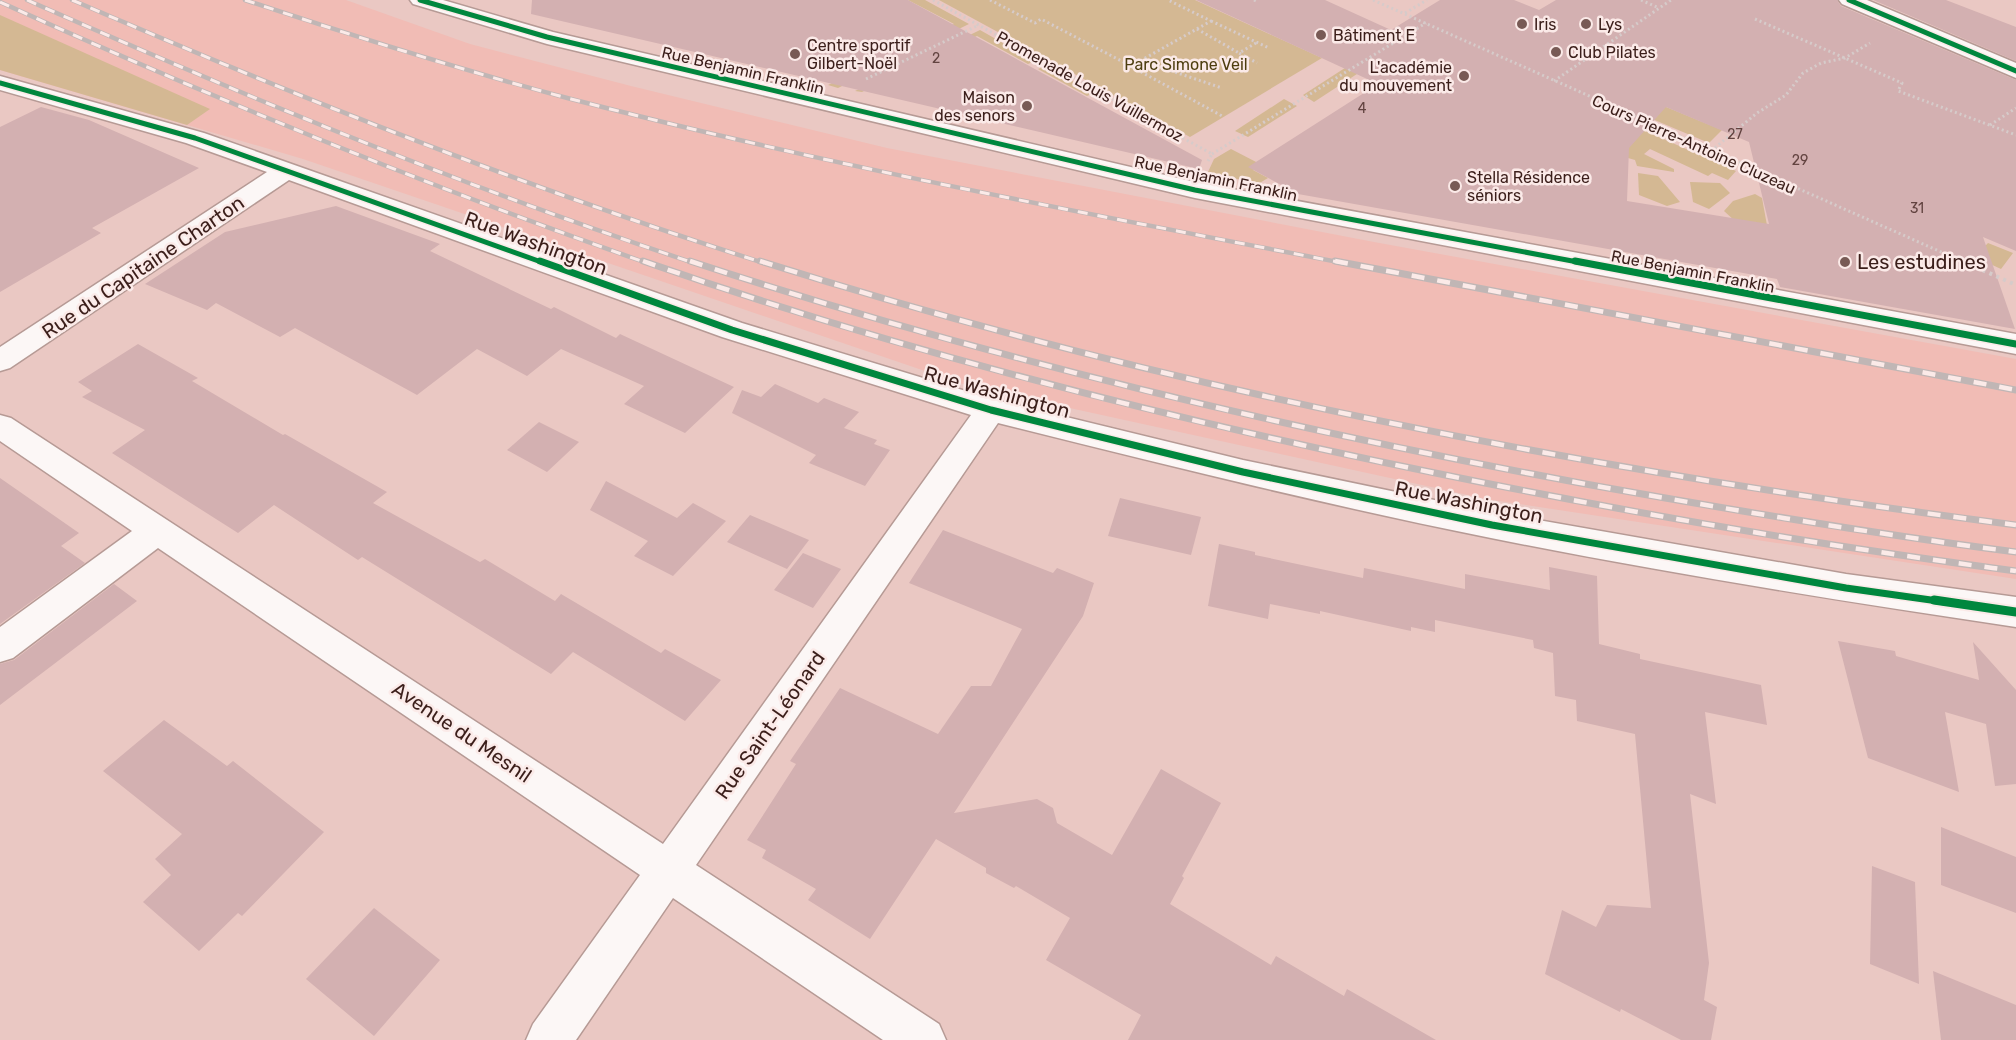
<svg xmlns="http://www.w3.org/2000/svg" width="2016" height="1040" font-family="Rubik,sans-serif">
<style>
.built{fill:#f1bcb5}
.green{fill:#d4b893}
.building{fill:#d3b0b1;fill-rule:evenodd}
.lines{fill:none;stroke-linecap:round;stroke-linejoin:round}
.minor-casing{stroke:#b69a95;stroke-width:3}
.path-far1{stroke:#d6cbca;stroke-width:3;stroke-dasharray:2 3;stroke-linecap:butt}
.path{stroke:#d6cbca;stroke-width:4;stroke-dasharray:3 4.5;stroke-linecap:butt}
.minor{fill:#fcf7f6;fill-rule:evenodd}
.rail-far1-casing{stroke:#c0b6b5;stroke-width:4.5}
.rail-casing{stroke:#c0b6b5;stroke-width:7}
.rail-far1{stroke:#fbeae8;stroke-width:3;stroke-dasharray:10;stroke-linecap:butt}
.rail{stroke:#fbeae8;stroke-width:4.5;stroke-dasharray:13;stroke-linecap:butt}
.cycleway-far2-casing{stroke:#fbeae8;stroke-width:8}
.cycleway-far1-casing{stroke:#fbeae8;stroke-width:10}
.cycleway-casing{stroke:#fbeae8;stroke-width:13}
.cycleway-far2{stroke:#00873e;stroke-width:5}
.cycleway-far1{stroke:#00873e;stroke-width:7}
.cycleway{stroke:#00873e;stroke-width:9}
.poi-dot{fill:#785a55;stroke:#fbeae8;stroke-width:2}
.labels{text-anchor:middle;stroke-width:5;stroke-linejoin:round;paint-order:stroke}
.far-number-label{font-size:14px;fill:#624340}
.far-poi-label{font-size:16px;fill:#3b1e1a;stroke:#fbeae8;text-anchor:start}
.far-park-label{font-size:16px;fill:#4d3d0f;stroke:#fbeae8}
.far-street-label{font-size:16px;fill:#3b1e1a;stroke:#fbeae8}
.street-label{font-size:20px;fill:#3b1e1a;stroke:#fbeae8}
.poi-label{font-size:20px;fill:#3b1e1a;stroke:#fbeae8;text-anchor:start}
</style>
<rect width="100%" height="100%" fill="#eac8c3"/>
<path class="built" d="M0,0h346l124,44 161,42 256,62 487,94 642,117v220l-530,-80 -517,-113 -666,-227 -303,-89z"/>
<g class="green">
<path d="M908,0h17l44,24 -131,64 -10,-3 126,-61z"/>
<path d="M939,0h256l127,58 -132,79z"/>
<path d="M0,15l210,94 -23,16 -187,-55z"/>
<path d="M980,30l55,31 -7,3 -51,-28 -115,56 -7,-1z"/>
<path d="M1045,66l49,27 -7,3 -49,-27z"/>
<path d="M1348,66l12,6 -46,30 -11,-7z"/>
<path d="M1603,81l119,49 -13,13 -142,-60z"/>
<path d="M1284,99l13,7 -49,31 -13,-6z"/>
<path d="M1600,111l136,60 -8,9 -16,-7 -4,3 -58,-27 -6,5 30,15v3l-37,-6 -2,-6 -7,-2v-10l12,-13z"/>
<path d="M1231,149l29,15 -7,6 15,8 -10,6 -50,-12 6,-13z"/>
<path d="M1638,173l20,3 22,26 -13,4 -28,-11z"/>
<path d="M1690,182l30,1 10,10 -21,16 -16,-7z"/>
<path d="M1755,194l7,4 8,44 -24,-11 -22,-20 9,-10z"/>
<path d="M1988,243l25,10 -12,16 -26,-12z"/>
</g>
<g class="building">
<path d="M532,0h376l294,160 -3,9 -668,-155z"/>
<path d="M1196,0h129l66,30 49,-30h74l25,10 17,-10h281l4,6 175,74v171l-33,-14 32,92 -235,-42 -3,-8 -479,-85 -50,-27 130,-83zM1666,107l83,35 20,82 -142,-23 2,-53z"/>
<path d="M1873,0h73l70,27v34z"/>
<path d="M41,107l48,13 110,48 -107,60 9,5 -101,59v-165z"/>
<path d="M336,206l104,38 -10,7 121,58 3,-2 62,31 4,-4 114,53 -49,46 -61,-29 20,-18 -83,-37 -34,27 -50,-27 -60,46 -122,-67 -15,9 -64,-34 -9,7 -62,-26 80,-52z"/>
<path d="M138,344l60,34 -6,3 91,54 2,-1 102,58 -14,11 107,59 5,-3 70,42 6,-7 100,59 4,-4 56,31 -36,41 -112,-69 -22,22 -189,-117 -4,3 -84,-55 -36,28 -126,-80 33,-23 -63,-33 10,-6 -14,-9z"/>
<path d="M775,384l43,19 6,-5 35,14 -15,16 33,12 -3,4 16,6 -25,36 -56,-23 7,-8 -84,-42 10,-23 19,7z"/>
<path d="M539,422l40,20 -32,30 -40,-22z"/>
<path d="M0,478l79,55 -18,13 24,17 -85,61z"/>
<path d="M606,481l71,37 16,-15 33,18 -53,55 -39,-20 14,-15 -58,-31z"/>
<path d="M1120,498l81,19 -10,38 -83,-19z"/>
<path d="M750,515l59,25 -22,29 -60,-27z"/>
<path d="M943,530l110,43 4,-5 37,15 -11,33 -129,197 83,-14 16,9 4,15 55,32 49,-86 60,34 -39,73 2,2 -14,26 101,61 5,-9 68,40 3,-7 89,51h-308l13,-25 -95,-55 24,-42 -54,-32 -2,2 -28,-15v-5l-50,-29 -66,100 -62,-39 8,-11 -54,-31 4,-8 -19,-10 49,-76 -6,-3 50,-73 98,46 33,-48h20l31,-57 -113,-46z"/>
<path d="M1219,544l36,8v3l108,23 1,-10 101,21v-15l85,16 -1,-23 48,9 2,68 41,10v5l121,26 6,40 -62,-13 11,92 -26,-10 19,169 -5,37 13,7 -6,33h-30l-60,-31 -1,3 -75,-38 17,-64 34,17 11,-22 44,3 -16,-174 -58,-13 -1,-21 -21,-4 -2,-43 -19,-5 -1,-8 -98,-20v12l-24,-5v4l-91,-20v3l-50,-10 -2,15 -60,-13z"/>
<path d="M803,553l38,16 -28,39 -39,-18z"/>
<path d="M114,584l23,17 -137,104v-41l14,-4z"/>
<path d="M1838,641l57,10 1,5 83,24 -6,-38 43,48v94l-21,2 -9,-62 -41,-12 14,80 -91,-34z"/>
<path d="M164,720l63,46 6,-5 91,71 -82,84 -4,-3 -39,38 -56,-49 28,-27 -16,-16 27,-25 -79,-63z"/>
<path d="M1941,827l75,30v56l-75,-28z"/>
<path d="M1872,866l43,16 4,102 -49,-20z"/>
<path d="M374,908l66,52 -66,76 -68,-57z"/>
<path d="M1933,971l83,34v35h-75z"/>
</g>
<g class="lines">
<defs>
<g id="minor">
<path d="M410,0h33l110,32 642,150 821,152v20l-821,-156 -648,-154 -134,-40z"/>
<path d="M1839,0h28l149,63v15l-174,-74z"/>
<path d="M0,76l204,57 538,190 250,76 251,61 249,52 354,62 170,23v30c-175,-26 -351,-54 -525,-89 -165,-33 -329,-74 -493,-115l-302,442 243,159 7,16h-63l-210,-142 -97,142h-50l7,-16 107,-149 -482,-327 -145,110 -13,4v-35l132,-96 -132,-90v-26l11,3 652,426 308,-429 -249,-78 -433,-157 -279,188 -10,3v-24l267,-175 -81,-29 -186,-53z"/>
</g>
</defs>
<use href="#minor" class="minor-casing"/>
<g class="path-far1">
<path d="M933,0l279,154 -4,7"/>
<path d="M990,0l45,23 6,-4 90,47 80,-45 -43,-21"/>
<path d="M1254,0l4,2"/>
<path d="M1373,0l593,263"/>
<path d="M1641,0l18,8"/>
<path d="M1405,13l22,-13"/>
<path d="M1755,19l147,64 -4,8 118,44"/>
<path d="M1211,21l58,27"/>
<path d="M1197,29l42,24"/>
<path d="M1256,43l-17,10 18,10"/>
<path d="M1142,61l80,27"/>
<path d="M1132,67l92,50"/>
<path d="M866,79l113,-54"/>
<path d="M1554,81l117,-81"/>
<path d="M1990,125l26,-17"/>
<path d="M1711,151l46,-38 29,-18 17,-22 18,-10 24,-5 25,-15"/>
<path d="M1212,154l214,-131"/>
</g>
<path class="path" d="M1962,261l54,24"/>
<use href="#minor" class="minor"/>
<defs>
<g id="rail-far1">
<path d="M27,0c219,97 440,188 667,263"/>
<path d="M72,0c227,98 457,189 692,263"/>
<path d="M245,0c108,36 216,70 326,99 255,66 513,114 772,164"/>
<path d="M0,2c212,96 427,184 647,261"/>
</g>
<g id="rail">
<path d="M643,261c274,96 557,166 842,222 176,35 353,65 531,88"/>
<path d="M690,261c295,97 596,168 901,224 141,25 283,49 425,67"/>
<path d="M760,261c408,129 831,210 1256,264"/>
<path d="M1335,261l681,129"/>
</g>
</defs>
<use href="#rail-far1" class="rail-far1-casing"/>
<use href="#rail" class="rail-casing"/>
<use href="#rail-far1" class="rail-far1"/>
<use href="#rail" class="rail"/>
<defs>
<g id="cycleway-far2">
<path d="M420,0l127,37 648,153 388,73"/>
<path d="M1849,0l167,71"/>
<path d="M0,83l195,55 349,125"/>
</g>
<g id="cycleway-far1">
<path d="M540,261l192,69 259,80 252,62 249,53 354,63 99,14"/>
<path d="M1575,261l441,83"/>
</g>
<path id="cycleway" d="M1934,600l82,12"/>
</defs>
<use href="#cycleway-far2" class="cycleway-far2-casing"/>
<use href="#cycleway-far1" class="cycleway-far1-casing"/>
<use href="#cycleway" class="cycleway-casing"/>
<use href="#cycleway-far2" class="cycleway-far2"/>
<use href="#cycleway-far1" class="cycleway-far1"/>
<use href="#cycleway" class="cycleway"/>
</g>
<g class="poi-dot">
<circle cx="1522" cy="24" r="6"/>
<circle cx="1586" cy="24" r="6"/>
<circle cx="1321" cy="35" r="6"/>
<circle cx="1556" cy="52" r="6"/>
<circle cx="795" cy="54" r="6"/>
<circle cx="1464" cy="76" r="6"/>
<circle cx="1027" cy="106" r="6"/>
<circle cx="1455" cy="186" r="6"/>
<circle cx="1845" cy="262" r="6"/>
</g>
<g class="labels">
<g class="far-number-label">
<text x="936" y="63">2</text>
<text x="1362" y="113">4</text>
<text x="1735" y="139">27</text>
<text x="1800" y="165">29</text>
<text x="1917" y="213">31</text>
</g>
<g class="far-poi-label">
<text x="1534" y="30">Iris</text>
<text x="1598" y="30">Lys</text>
<text x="1333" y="41">Bâtiment E</text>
<text x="807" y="51">Centre sportif<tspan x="807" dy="18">Gilbert-Noël</tspan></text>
<text x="1568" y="58">Club Pilates</text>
<text x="1452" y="73" text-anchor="end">L'académie<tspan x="1452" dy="18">du mouvement</tspan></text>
<text x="1015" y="103" text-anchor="end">Maison<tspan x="1015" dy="18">des senors</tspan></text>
<text x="1467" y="183">Stella Résidence<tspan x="1467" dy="18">séniors</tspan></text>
</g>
<g class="far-park-label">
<text x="1186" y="70">Parc Simone Veil</text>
</g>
<g class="far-street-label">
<text transform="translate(743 70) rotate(13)" y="6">Rue Benjamin Franklin</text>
<text transform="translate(1090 86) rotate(29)" y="6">Promenade Louis Vuillermoz</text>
<text transform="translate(1694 144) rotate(24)" y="6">Cours Pierre-Antoine Cluzeau</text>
<text transform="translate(1216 178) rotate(12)" y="6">Rue Benjamin Franklin</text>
<text transform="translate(1693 271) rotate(11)" y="6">Rue Benjamin Franklin</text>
</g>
<g class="street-label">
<text transform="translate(536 243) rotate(20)" y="7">Rue Washington</text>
<text transform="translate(143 267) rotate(-34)" y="7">Rue du Capitaine Charton</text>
<text transform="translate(997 392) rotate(15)" y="7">Rue Washington</text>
<text transform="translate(1469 502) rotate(11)" y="7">Rue Washington</text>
<text transform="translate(770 725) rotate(-55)" y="7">Rue Saint-Léonard</text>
<text transform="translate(462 732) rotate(34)" y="7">Avenue du Mesnil</text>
</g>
<g class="poi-label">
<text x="1857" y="269">Les estudines</text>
</g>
</g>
</svg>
